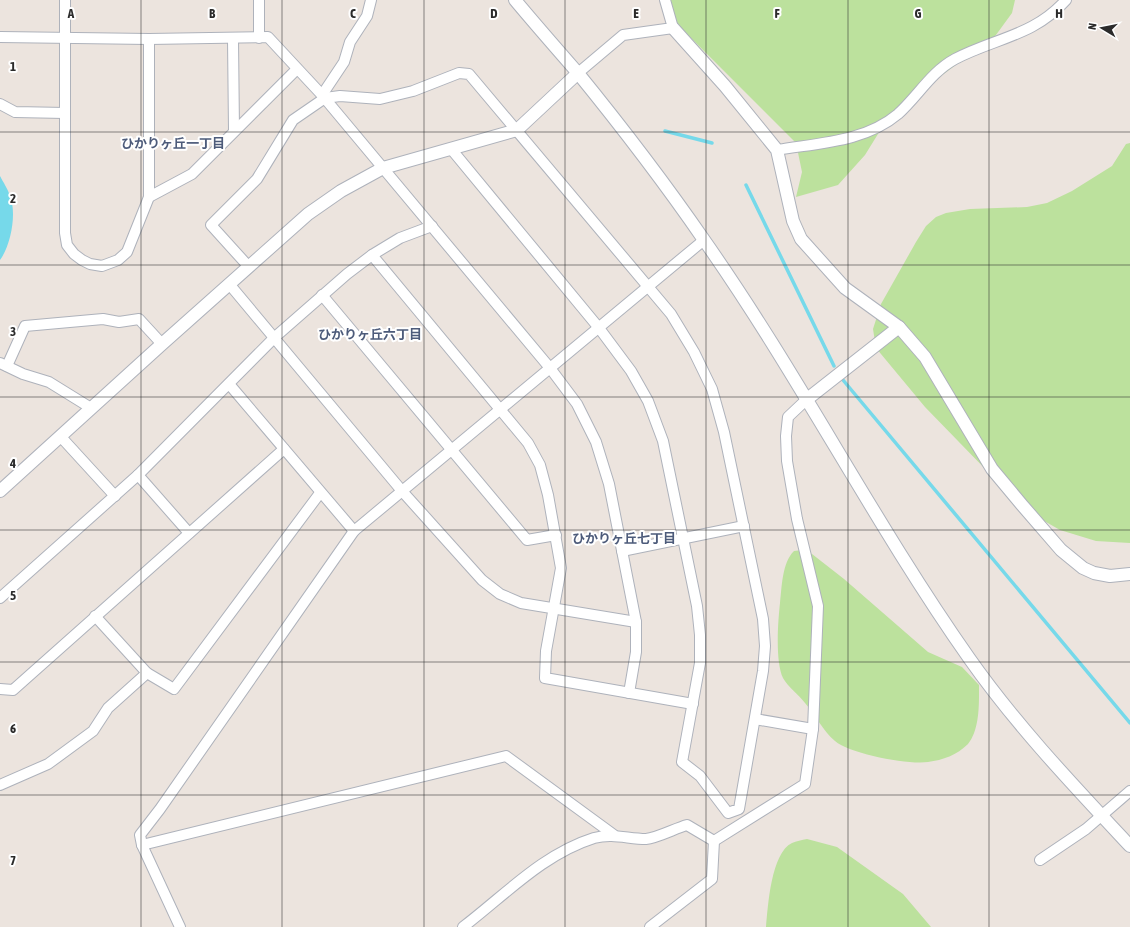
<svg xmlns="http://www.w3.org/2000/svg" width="1130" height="927" font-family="'Asap Condensed','Noto Sans JP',sans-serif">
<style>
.green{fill:#bce19d}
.water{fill:#76d9ea}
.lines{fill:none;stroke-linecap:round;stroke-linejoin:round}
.stream{stroke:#76d9ea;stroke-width:3.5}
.minor-casing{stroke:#aeb2bb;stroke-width:12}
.tertiary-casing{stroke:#aeb2bb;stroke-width:14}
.minor{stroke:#fff;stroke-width:10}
.tertiary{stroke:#fff;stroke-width:12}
.grid{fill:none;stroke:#2b2b2b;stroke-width:1;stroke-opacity:0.55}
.labels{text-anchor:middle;stroke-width:4;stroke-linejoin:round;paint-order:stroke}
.neighbourhood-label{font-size:13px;font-weight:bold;fill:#4d5b7a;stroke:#fff}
.grid-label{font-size:13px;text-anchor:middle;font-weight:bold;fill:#2b2b2b;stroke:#fff;stroke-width:4;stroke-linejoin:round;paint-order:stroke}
</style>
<rect width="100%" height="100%" fill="#ece4de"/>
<g class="green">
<path d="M661,0h354l-3,13 -27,37 -28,14 -52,39 -19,18 -21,34 -27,30 -42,12 6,-25 -6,-29 -129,-129z"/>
<path d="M1130,143v400l-34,-2 -36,-11 -35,-20 -100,-103 -49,-59 -3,-19 8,-25 35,-62 10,-16 10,-9 10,-4 24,-4 57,-2 20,-4 25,-12 40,-25 14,-22z"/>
<path d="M803,550l9,4 32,25 84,73 34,15 17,18c0,18 1,44 -11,59 -11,11 -25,16 -40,18 -20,3 -78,-8 -93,-21 -12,-10 -20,-27 -30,-38 -7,-9 -17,-16 -22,-25 -8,-17 -5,-57 -3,-75 2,-17 2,-40 14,-52z"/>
<path d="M807,839l30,8 66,47 28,33h-165c2,-21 5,-74 26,-84 4,-2 10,-3 15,-4z"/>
</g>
<path class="water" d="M0,176c3,6 8,13 10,20 7,17 1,49 -10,64z"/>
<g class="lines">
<g class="stream">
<path d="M665,131l47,12"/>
<path d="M746,185l88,181"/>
<path d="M843,380l287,343"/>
</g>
<defs>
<g id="minor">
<path d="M65,0v233l2,12 7,9 8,6 8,4 12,2 16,-6 9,-8 22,-55 43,-23 105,-105"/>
<path d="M0,37l149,2 119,-2 54,58 228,273 27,36 19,38 13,42 27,138v30l-7,41"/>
<path d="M259,38v-38"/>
<path d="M149,39v158"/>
<path d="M233,39l1,92"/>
<path d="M578,73l45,-38 50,-7 -8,-28"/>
<path d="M322,95l22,-33 6,-20 17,-26 4,-16"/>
<path d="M0,104l15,8 50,1"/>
<path d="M777,150c41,-7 88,-8 121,-36 20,-18 33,-42 57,-55 40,-21 79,-23 111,-59"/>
<path d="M372,255l156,188 12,22 8,30 13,73 -15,83 -1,27 148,26"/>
<path d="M249,267l-38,-42 46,-46 36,-59 32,-22 15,-2 40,3 33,-8 46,-18 10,1 202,240 23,38 18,37 12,43 39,187 2,27 -2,25 -24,138 -11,4 -28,-37 -18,-14 18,-99v-28l-3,-29 -34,-165 -15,-40 -17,-30 -32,-43 -147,-178"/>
<path d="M230,285l172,206 80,89 18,14 21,9 115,19"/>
<path d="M322,295l205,245 29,-5"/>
<path d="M0,363l23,11 26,8 42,26"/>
<path d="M7,366l18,-40 78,-7 16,3 20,-3 23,25"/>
<path d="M229,384l125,147"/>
<path d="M61,437l54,59"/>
<path d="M138,475l51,58"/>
<path d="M622,551l122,-25"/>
<path d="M0,598l138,-123 137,-138 72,-63 25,-19 28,-17 32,-12"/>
<path d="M95,616l52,57 27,16 146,-196"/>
<path d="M0,689l13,1 271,-241"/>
<path d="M755,719l58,10"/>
<path d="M0,785l48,-21 45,-33 15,-23 39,-35"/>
<path d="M714,841l91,-57 8,-55 5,-123 -21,-87 -10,-58 -1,-25 2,-19 18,-17"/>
<path d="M142,845l364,-89 108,79"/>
<path d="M1040,860l46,-31 44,-38"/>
<path d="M180,927l-38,-82 -2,-10 20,-26 194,-278 350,-291"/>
<path d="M463,927c42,-32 80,-73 131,-89 19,-5 34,1 52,1 11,-1 30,-11 41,-14l27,16"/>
<path d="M650,927l62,-48 2,-38"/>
</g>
<g id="tertiary">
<path d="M515,0c20,24 41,48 62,72 44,54 87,110 127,168 95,135 170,283 265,418 47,67 105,128 161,188"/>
<path d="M673,28l52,58 52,64 16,71 8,18 44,49 54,39 26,30 67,112 30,36 39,45 22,18 11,5 16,3 20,-2"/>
<path d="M806,400l93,-73"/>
<path d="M0,491l162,-147 146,-130 33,-23 42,-23 134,-38 61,-57"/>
</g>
</defs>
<use href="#minor" class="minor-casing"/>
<use href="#tertiary" class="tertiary-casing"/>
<use href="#minor" class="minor"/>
<use href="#tertiary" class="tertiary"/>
</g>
<path class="grid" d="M141,0v927M282,0v927M424,0v927M565,0v927M706,0v927M848,0v927M989,0v927M0,132h1130M0,265h1130M0,397h1130M0,530h1130M0,662h1130M0,795h1130"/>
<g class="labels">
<g class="neighbourhood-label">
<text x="173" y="148">ひかりヶ丘一丁目</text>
<text x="370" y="339">ひかりヶ丘六丁目</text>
<text x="624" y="543">ひかりヶ丘七丁目</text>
</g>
</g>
<g class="grid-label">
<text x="71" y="18">A</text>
<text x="212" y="18">B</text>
<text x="353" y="18">C</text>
<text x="494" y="18">D</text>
<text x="636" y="18">E</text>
<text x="777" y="18">F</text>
<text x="918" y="18">G</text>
<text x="1059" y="18">H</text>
<text x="13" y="71">1</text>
<text x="13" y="203">2</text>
<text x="13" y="336">3</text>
<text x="13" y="468">4</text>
<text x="13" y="600">5</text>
<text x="13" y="733">6</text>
<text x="13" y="865">7</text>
</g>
<g transform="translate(1102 28) rotate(280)" stroke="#ffffff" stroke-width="3" paint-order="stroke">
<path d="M0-3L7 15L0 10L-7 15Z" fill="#2b2b2b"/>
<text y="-6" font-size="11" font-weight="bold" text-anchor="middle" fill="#2b2b2b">N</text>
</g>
</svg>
